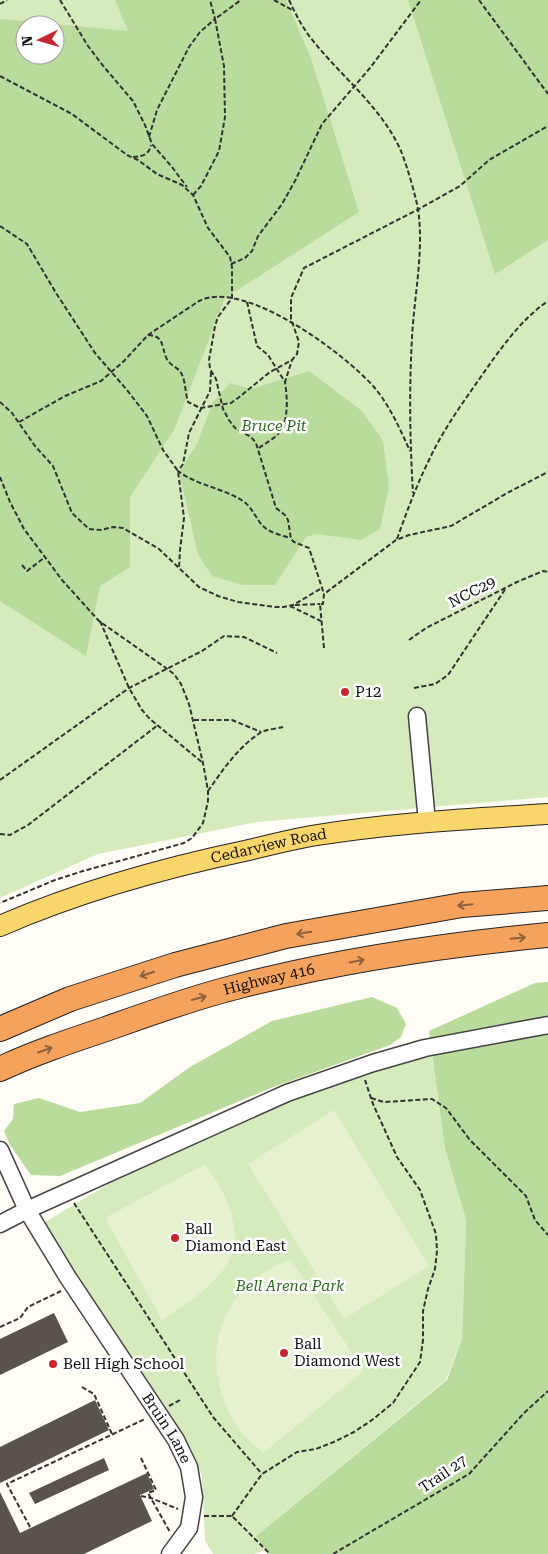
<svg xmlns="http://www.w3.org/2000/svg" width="548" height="1554" font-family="'Roboto Serif',serif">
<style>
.green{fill:#d5ebbd;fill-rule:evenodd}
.forest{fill:#b9dc9c;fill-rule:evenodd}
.pitch{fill:#e6f2cf}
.building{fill:#5a524d}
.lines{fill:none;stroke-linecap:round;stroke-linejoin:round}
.minor-casing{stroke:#444;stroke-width:19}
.major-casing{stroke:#222;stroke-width:22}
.highway-casing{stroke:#222;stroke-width:26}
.path{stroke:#333;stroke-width:2;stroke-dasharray:5 2.5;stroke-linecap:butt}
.minor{stroke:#fff;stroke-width:16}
.major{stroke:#f9d66b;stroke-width:20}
.highway{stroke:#f5a25d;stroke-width:24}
.oneway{stroke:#8e613b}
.poi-dot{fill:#c4262e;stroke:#fff;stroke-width:2}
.labels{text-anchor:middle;stroke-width:5;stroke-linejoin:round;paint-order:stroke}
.park-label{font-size:15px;font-style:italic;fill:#2f6b1f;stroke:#fff}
.street-label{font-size:15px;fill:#111;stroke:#fff}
.poi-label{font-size:15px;fill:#111;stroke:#fff;text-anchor:start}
</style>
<rect width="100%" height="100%" fill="#fffdf5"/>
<g class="green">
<path d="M0,0h548v797l-291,25 -159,32 -98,44zM25,25h30v30h-30z"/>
<path d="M432,1054l13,95 21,71 -4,119 -16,41 -189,155 8,15 -11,4h-41l-8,-13 -3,-64 -10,-27 -150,-226 71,-43 154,-74 100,-34z"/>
</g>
<g class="forest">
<path d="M115,0h171l25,58 48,154 -134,86 -51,132 -44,67v70l-30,19 -14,70 -86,-55v-582l128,12zM25,25h30v30h-30z"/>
<path d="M408,0h140v240l-53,34z"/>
<path d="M309,371l53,40 21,30 6,46 -9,42 -19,11 -45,-6 -10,3 -31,48h-32l-31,-9 -14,-22 -19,-82 18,-28 16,-42 17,-19 21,6z"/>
<path d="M548,982v572h-279l-13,-18 191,-156 15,-41 4,-119 -21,-71 -16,-118 106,-48z"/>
<path d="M372,997l25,11 9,16 -5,13 -11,8 -119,43 -211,88 -29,-1 -21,-30 -6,-14 9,-12 1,-15 25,-6 41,14 60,-9 50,-36 82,-46z"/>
</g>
<g class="pitch">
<path d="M334,1110l95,156 -85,53 -96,-155z"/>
<path d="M205,1164c21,28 44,73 19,105 -16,21 -39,36 -62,51l-57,-102z"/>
<path d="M291,1260l73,111 -101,82c-6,-6 -14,-11 -19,-18 -33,-41 -39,-101 -4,-142 14,-15 30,-28 51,-33z"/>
</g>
<g class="building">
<path d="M54,1313l14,29 -68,33v-36z"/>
<path d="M95,1400l14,30 -109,53v-36z"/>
<path d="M104,1458l5,12 -74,34 -6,-11z"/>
<path d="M147,1473l7,16 -14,6 12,26 -68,33h-84v-62l20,41z"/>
</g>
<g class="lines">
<defs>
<g id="minor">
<path d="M417,716l10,106"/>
<path id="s1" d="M0,1150l27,60 40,66 109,164 13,27 5,30 -5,31 -19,26"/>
<path d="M0,1224l27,-14 260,-117 86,-30 52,-15 123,-23"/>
</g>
<g id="major">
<path id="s2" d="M0,926c80,-35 163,-58 249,-76 20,-5 41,-10 62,-14 79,-13 158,-17 237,-22"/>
</g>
<g id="highway">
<path d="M0,1029l70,-30 105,-34 111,-29 176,-31 86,-7"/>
<path id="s3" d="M0,1069c34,-16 70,-28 106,-40 42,-15 83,-30 126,-41 103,-27 210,-43 316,-53"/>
</g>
</defs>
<use href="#minor" class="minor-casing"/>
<use href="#major" class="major-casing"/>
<use href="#highway" class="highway-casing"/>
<g class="path">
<path d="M60,0l28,46 16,21 29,34 12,24 7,19 20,23 15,20"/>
<path d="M274,0l20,11"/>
<path d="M289,0c7,15 14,29 25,42 29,36 68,66 87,109 6,15 17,51 18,66 4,40 -5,81 -7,121 -3,52 -2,104 1,155"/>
<path d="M479,0l69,94"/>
<path d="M0,4l7,-4"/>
<path d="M0,76l72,38 55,41 11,5 19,14 25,11 11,10 15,33 22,29 2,10v31l-14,19 -3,9 -6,34 1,9 6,10 7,30 6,11 6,8 16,9 5,6 20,65 9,7 3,5 3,19 3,3 15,6 15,46"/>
<path d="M149,137l8,-27 32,-63 11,-15 15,-13 -5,-19"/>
<path d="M133,157c10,-1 16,-2 18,-12"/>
<path d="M193,195l8,-9 18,-35 6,-34 -1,-51 -9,-47 26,-19"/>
<path d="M0,226l27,18 29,49 39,60 32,37 20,26 16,34 15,21 6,47 -4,32 -1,18"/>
<path d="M231,264l14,-6 7,-7 6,-15 24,-32 13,-23 27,-57 48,-56 51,-68"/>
<path d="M247,302l10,44 11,9 17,27 7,-22"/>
<path d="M148,335c16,1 13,10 18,22 2,7 9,9 14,14 6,9 5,22 8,31l12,6 31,-5 7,-5 32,-26 22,-12 5,-6 2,-12 -8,-23v-21l13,-30 113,-58 43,-24 29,-26 59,-34"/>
<path d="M211,372l-1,19 -21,42 -6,31 -5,7c18,14 45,17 65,30 9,6 12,16 19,24 7,8 19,10 28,13"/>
<path d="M0,402l12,11 23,33 18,20 19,47 17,16 12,1 12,-3 10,1 36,21 40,38 19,9 20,6 37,5h9l9,-2 29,-17"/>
<path d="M19,422l46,-26 36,-15 23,-20 24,-26 51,-34c45,-23 146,53 175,86 16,19 26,42 36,64"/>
<path d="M259,448c6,-5 18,-10 22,-18 8,-13 6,-34 4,-48"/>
<path d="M0,477l10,25 14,27 38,51 37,41 67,47 8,6 7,10 8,20 14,59 5,28v10l-5,22 -11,15 -8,5 -101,28 -28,9 -55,23"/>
<path d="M397,539c10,-28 20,-55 33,-81 15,-32 37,-61 57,-90 17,-24 36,-50 61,-67"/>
<path d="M22,565l5,6 17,-13"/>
<path d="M295,605l25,-1"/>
<path d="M290,606l31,15"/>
<path d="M100,621l29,67 13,22 8,9 53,44"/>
<path d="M409,640l17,-12 91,-46 26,-11 5,1"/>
<path d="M324,648l-4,-44h3l1,-10 72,-54 13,-5 42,-9 58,-34 39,-20"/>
<path d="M414,688l21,-4 13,-9 58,-87"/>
<path d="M194,720h38l29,12"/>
<path d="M0,780l129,-92 73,-37 22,-15 20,1 33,16"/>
<path d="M208,791c14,-20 30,-44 52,-58 6,-4 16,-4 23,-6"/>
<path d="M0,834l10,1 18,-10 130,-100"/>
<path d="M371,1098l13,4 48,-3 14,9 24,32 56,56 9,24 13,15"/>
<path d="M74,1203l139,214 49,57"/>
<path d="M0,1327l20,-9 8,-11 33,-16"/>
<path d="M82,1387l12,7 18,40"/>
<path d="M169,1406l11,-6"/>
<path d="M141,1458l15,32 -8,3 22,39"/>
<path d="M141,1496l10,2 27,11"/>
<path d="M204,1516h28"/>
<path d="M232,1516l30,-42 35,-22 19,-3 20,-8 18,-9 18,-12 21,-17 27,-41 3,-22v-29l5,-22 7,-20 2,-18 -1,-17 -16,-44 -23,-33 -24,-53 -8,-24"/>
<path d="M233,1517l37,37"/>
<path d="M30,1527l-23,-43 138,-65"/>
<path d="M333,1554l136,-80 55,-61 24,-22"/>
</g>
<use href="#minor" class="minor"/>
<use href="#major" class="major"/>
<use href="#highway" class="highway"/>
</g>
<defs><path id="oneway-shaft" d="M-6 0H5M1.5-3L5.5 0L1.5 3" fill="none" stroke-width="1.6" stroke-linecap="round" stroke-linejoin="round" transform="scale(1.25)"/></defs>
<g class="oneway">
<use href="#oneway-shaft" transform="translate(465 905) rotate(174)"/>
<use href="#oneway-shaft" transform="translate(304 933) rotate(170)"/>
<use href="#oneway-shaft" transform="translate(518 938) rotate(-5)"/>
<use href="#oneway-shaft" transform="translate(357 961) rotate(-11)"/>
<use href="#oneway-shaft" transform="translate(147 974) rotate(162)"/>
<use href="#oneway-shaft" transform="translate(199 998) rotate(-16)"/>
<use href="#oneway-shaft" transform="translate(45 1050) rotate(-19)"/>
</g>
<g class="poi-dot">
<circle cx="345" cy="692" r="5"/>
<circle cx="175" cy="1238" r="5"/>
<circle cx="284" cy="1353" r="5"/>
<circle cx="53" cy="1364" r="5"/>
</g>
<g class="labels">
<g class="park-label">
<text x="274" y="431">Bruce Pit</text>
<text x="290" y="1291">Bell Arena Park</text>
</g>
<g class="street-label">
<text transform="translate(472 592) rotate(-27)" y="5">NCC29</text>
<text dy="5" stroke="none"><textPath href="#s2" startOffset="281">Cedarview Road</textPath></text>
<text dy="5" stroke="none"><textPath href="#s3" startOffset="284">Highway 416</textPath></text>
<text dy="5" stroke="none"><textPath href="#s1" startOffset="325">Bruin Lane</textPath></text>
<text transform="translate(443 1474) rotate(-34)" y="5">Trail 27</text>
</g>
<g class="poi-label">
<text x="355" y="697">P12</text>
<text x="185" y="1234">Ball<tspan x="185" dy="17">Diamond East</tspan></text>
<text x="294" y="1349">Ball<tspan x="294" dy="17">Diamond West</tspan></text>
<text x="63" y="1369">Bell High School</text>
</g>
</g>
<g transform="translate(40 40) rotate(265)"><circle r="24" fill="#ffffff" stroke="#a0a0a0"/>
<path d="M0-4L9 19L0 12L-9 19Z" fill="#c4262e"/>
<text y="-8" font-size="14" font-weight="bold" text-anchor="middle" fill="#111111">N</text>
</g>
</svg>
